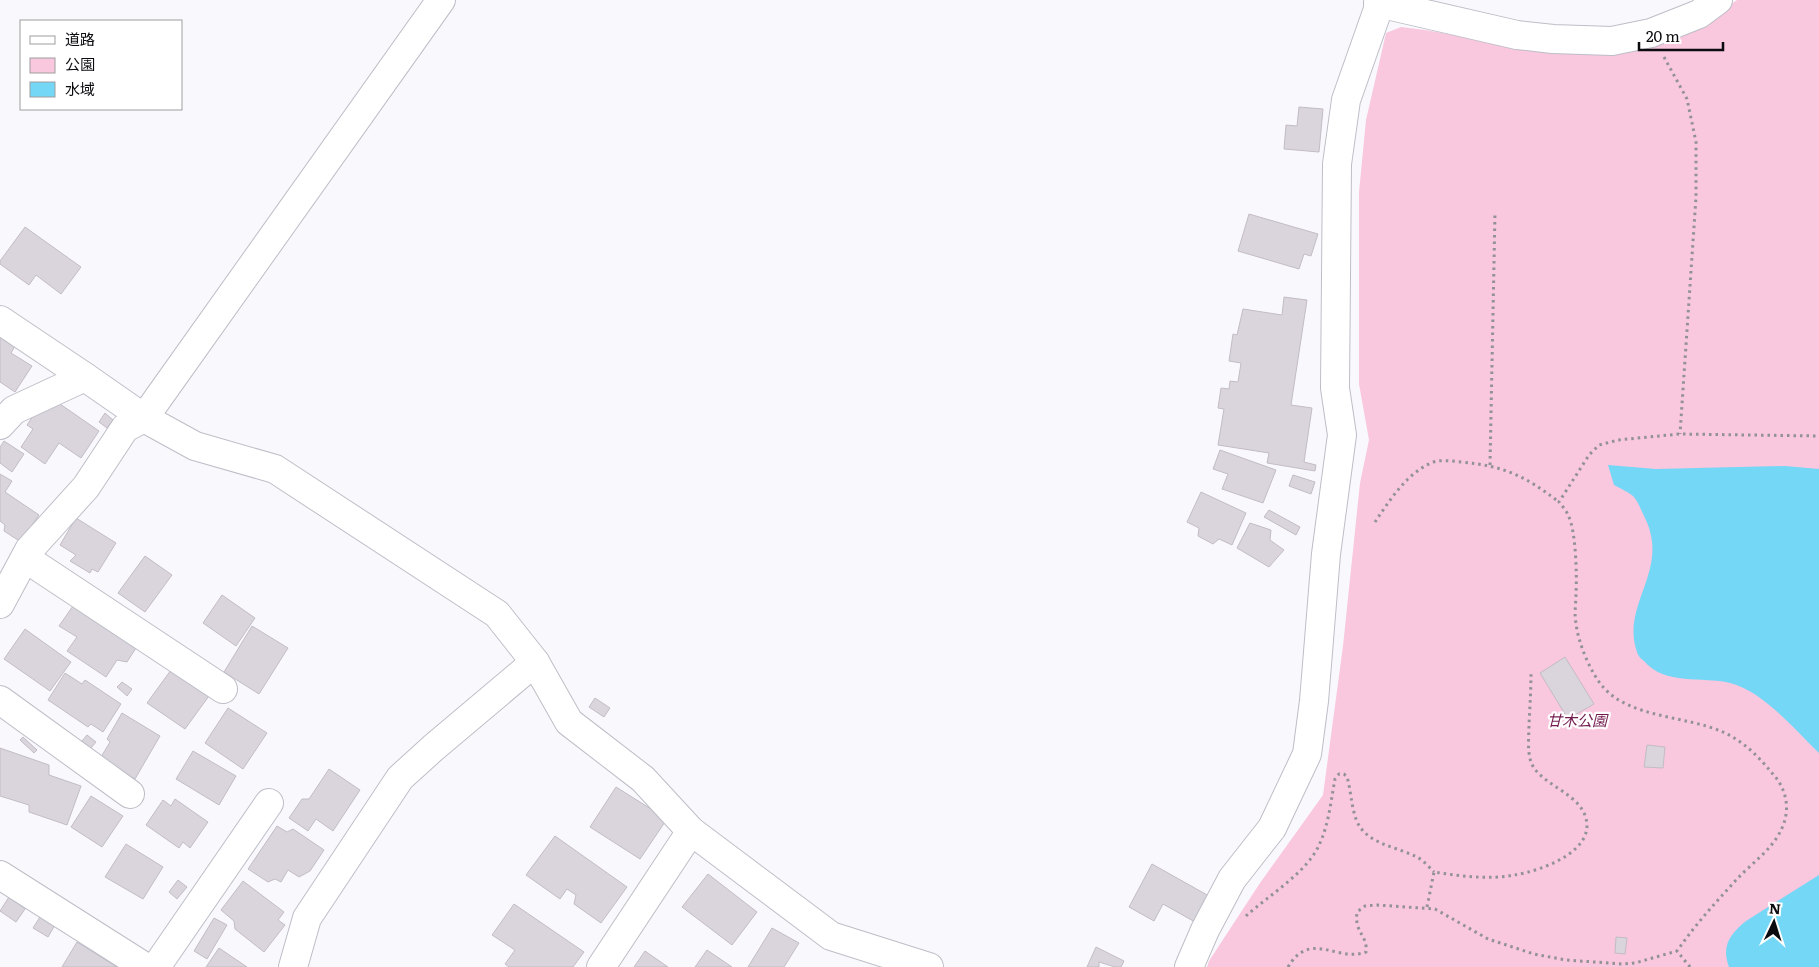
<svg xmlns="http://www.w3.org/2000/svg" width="1819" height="967" font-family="Literata,'Noto Sans JP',serif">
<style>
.green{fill:#f9c7de}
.water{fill:#74d7f6}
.building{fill:#dad4dc;stroke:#c3bcc5}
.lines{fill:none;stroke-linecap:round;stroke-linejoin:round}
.minor-casing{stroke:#bdbec7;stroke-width:30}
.path{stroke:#929296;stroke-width:3;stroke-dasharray:2.5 4;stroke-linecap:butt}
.minor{stroke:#fff;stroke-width:28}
.labels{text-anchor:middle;stroke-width:4.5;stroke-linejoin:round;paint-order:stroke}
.park-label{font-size:15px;font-style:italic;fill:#731b4f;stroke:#fff}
</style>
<rect width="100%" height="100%" fill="#f9f9fd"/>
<path class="green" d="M1737,0h82v967h-612l2,-6 51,-78 63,-88 20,-149 17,-163 9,-43 -10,-56v-192l7,-72 20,-87 15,-6 24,3 110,19 182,-35z"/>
<g class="water">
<path d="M1608,465l48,4 129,-3 34,3v284c-24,-23 -56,-62 -89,-70 -28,-7 -65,3 -86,-22 -3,-2 -6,-5 -7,-9 -17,-48 35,-82 7,-136 -3,-6 -6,-15 -11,-20 -5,-4 -13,-8 -19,-11z"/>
<path d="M1819,875v92h-90c-8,-21 1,-33 17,-46z"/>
</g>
<g class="building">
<path d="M1299,107l24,2 -4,43 -35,-3 2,-24 11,1z"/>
<path d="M1249,214l69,20 -7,22 -7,-2 -5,15 -61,-18z"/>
<path d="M25,227l56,40 -20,27 -25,-19 -7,10 -29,-21v-3z"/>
<path d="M1284,297l23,3 -16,105 21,3 -8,54 12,3 -1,6 -48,-8 2,-10 -51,-8 6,-36 -6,-1 3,-20 8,1 1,-8 8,1 3,-19 -12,-2 4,-27 4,1 6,-26 39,6z"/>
<path d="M0,336l15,10 -4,7 21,13 -17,26 -15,-10z"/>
<path d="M47,395l52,36 -18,27 -22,-15 -14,21 -24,-17 12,-18 -6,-4z"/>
<path d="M105,413l8,7 -6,8 -8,-6z"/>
<path d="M4,441l20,13 -12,18 -12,-9v-16z"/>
<path d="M1220,450l56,20 -13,33 -41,-14 6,-15 -15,-5z"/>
<path d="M0,474l12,7 -7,11 34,23 -18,27 -17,-11 1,-6 -5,-4z"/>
<path d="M1293,475l22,7 -4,12 -22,-8z"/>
<path d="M1201,492l45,21 -14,32 -13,-6 -6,5 -15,-8 1,-8 -12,-6z"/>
<path d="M1269,510l31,17 -4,8 -32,-18z"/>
<path d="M76,518l40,25 -18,29 -6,-3 -2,4 -20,-12 6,-6 -16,-10z"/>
<path d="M1250,523l21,7 -1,10 14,10 -15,17 -32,-19z"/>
<path d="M145,556l27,19 -27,37 -27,-19z"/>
<path d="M222,595l33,23 -19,28 -33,-23z"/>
<path d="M73,606l63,42 -9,14 -10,-2 -11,17 -39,-26 10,-14 -18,-11z"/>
<path d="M252,626l36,22 -29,46 -35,-22z"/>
<path d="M25,629l46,33 -21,29 -46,-32z"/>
<path d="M1565,657l29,47 -26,15 -28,-46z"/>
<path d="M171,670l38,26 -24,33 -38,-26z"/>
<path d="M65,673l17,11 3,-4 36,24 -18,28 -12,-8 -3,3 -40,-27z"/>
<path d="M122,682l10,7 -5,7 -10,-9z"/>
<path d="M595,698l15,10 -6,9 -15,-10z"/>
<path d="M228,708l39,25 -24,36 -38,-26z"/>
<path d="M122,713l38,23 -25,43 -17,-10 -20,-7 12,-20 -3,-3z"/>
<path d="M87,735l9,7 -10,12 -9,-7z"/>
<path d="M23,737l14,13 -3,3 -14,-13z"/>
<path d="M1647,745l18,2 -2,21 -19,-1z"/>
<path d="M0,748l49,17v10l32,11 -14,39 -38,-13v-7l-29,-9z"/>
<path d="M193,751l43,25 -17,29 -43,-26z"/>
<path d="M329,769l31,21 -27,41 -17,-12 -8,12 -19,-13 13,-19h7z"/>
<path d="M616,787l51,32 -27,40 -50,-32z"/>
<path d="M91,796l32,20 -21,31 -31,-20z"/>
<path d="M175,799l33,23 -18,26 -7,-6 -4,6 -33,-23 17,-25 8,6z"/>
<path d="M277,826l10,6 6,-3 31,21 -14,21 -11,6 -11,-7 -7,12 -6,-3 -7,3 -20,-13z"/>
<path d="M555,836l72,51 -26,36 -27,-19 2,-9 -9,-6 -7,10 -34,-24z"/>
<path d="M126,844l37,23 -20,32 -38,-22z"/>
<path d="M1152,864l57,32 -14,26 -32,-18 -9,17 -25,-14z"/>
<path d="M708,874l49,38 -25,33 -50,-38z"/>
<path d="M178,880l9,7 -10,12 -8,-7z"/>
<path d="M243,881l41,31 -6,8 7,5 -21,27 -29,-23 -1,-8 -13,-11z"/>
<path d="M9,897l16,12 -9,13 -16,-11z"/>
<path d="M514,904l70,48 -11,15h-64l-4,-3 10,-14 -23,-15z"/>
<path d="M40,917l15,8 -7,12 -15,-9z"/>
<path d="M214,918l13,7 -20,34 -13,-8z"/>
<path d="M772,928l27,15 -15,24h-36z"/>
<path d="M1616,937l11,1 -2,16 -10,-1z"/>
<path d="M77,942l40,25h-55z"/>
<path d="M1096,947l28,14 -3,6h-6l-16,-5v5h-12z"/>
<path d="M219,948l28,19h-41z"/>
<path d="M707,950l25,17h-37z"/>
<path d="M645,951l23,16h-34z"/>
</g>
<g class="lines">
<defs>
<g id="minor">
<path d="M1378,3l139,32 36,4 59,2 39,-8 48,-19 19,-14"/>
<path d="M0,320l85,57 59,41 51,28 80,23 222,145 38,48 34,60 74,57 48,52 140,105 98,31"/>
<path d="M0,425l14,-15 71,-33"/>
<path d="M25,558l198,131"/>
<path d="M0,604l29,-54 57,-63 39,-59 19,-10 297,-418"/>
<path d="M0,700l130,94"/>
<path d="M0,875l145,92"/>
<path d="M156,967l113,-164"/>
<path d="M293,967l14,-49 93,-140 33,-30 102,-86"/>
<path d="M601,967l90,-136"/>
<path d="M1189,967l16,-37 27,-51 40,-51 35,-74 7,-53 12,-147 16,-119 -7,-47 2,-224 9,-64 31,-88 3,-12"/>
</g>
</defs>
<use href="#minor" class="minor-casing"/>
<g class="path">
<path d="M1664,57l23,42 9,43v55l-16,237"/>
<path d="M1490,465l5,-253"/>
<path d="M1375,522c15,-22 31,-48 56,-59 9,-4 20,-2 30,-1 44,4 64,14 98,40"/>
<path d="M1427,907l7,-35c26,4 54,8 80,3 28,-4 89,-26 69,-64 -11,-20 -45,-29 -52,-49 -4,-12 -2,-26 -2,-38 1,-18 2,-36 2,-53"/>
<path d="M1246,916c23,-21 62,-44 74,-73 9,-20 11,-43 15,-64l4,-5h5l3,3c4,13 4,28 9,42 9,25 39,27 61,38 6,3 12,10 17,15"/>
<path d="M1288,967c23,-38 49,-4 78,-15 2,-17 -12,-19 -9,-40l8,-6 12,-1 58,4 53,30 46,15 32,6 57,4 12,-1 42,-12"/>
<path d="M1690,967l-13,-16c18,-26 39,-49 60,-72 15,-16 36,-30 45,-51 9,-20 4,-40 -10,-55 -14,-17 -29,-32 -49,-41 -36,-16 -92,-14 -119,-44 -13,-14 -26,-45 -28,-65 -2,-9 0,-20 0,-30 1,-18 0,-63 -8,-78 -2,-5 -6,-9 -9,-13l30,-47 10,-10 19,-5 62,-6 139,2"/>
</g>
<use href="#minor" class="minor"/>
</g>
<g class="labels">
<g class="park-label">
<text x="1577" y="726">甘木公園</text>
</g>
</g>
<rect x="20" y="20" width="162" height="90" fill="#ffffff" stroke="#9e9e9f"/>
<rect x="30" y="36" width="25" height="8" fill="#ffffff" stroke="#9e9e9f"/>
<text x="65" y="45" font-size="15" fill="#0c0c10">道路</text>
<rect x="30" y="58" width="25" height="15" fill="#f9c7de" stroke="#9e9e9f"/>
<text x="65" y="70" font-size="15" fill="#0c0c10">公園</text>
<rect x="30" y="82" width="25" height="15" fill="#74d7f6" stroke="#9e9e9f"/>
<text x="65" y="95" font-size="15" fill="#0c0c10">水域</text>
<g transform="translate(1774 922) rotate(4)" stroke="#ffffff" stroke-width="4" paint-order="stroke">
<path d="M0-4L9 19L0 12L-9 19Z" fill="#0c0c10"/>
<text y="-8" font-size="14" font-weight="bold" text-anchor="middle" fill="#0c0c10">N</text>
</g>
<path d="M1639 42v8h84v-8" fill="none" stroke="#0c0c10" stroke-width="2.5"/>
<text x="1646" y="42" font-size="15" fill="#0c0c10" stroke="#ffffff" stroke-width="4" paint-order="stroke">20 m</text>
</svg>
